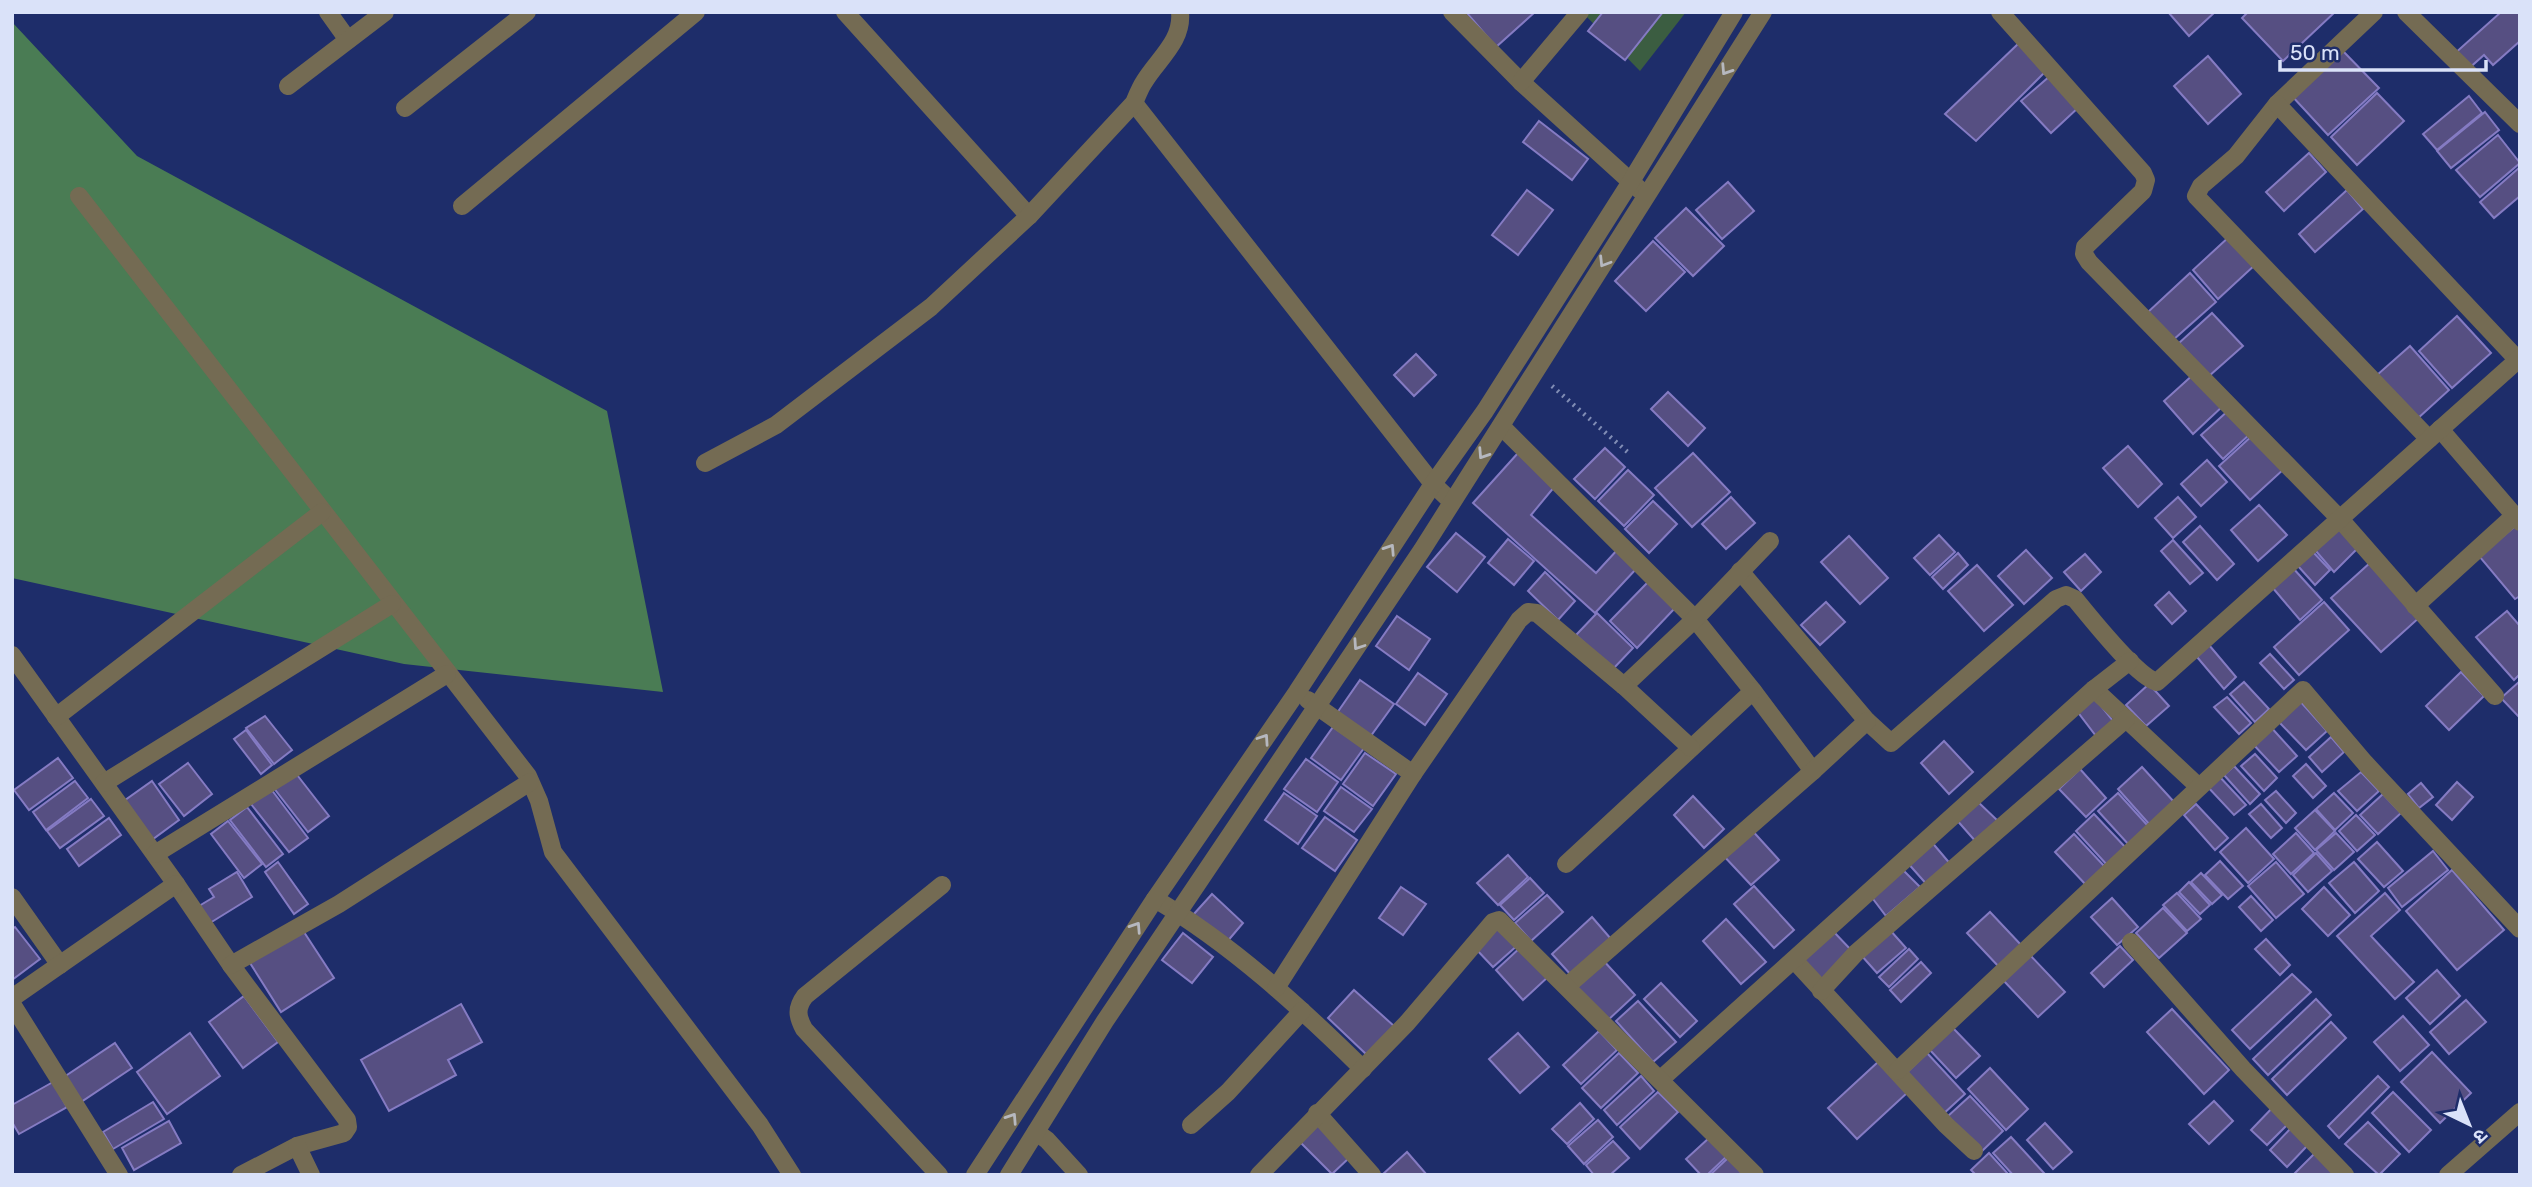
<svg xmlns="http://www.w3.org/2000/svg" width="2532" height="1187" font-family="Rubik,'Noto Sans Devanagari',sans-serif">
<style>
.green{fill:#3b5d41}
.forest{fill:#4a7c54}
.building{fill:#564f82;stroke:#857bc3;stroke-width:2}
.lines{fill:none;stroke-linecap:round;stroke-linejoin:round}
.path{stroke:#818db5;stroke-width:4.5;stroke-dasharray:2 5;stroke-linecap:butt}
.minor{stroke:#746b53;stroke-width:18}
.oneway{stroke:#b6b8bf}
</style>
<rect width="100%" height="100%" fill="#1e2d6a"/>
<path class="green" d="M1582,12h104l-46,59z"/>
<path class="forest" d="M12,22l125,134 470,255 56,281 -259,-28 -392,-86z"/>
<g class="building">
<path d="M1466,12h69l-39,35z"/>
<path d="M1603,12h60l-38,48 -37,-29z"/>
<path d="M2168,12h47l-26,24z"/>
<path d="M2248,12h87l-52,49 -41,-43z"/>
<path d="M2501,12l19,1v28l-27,24 -9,-10 -17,15 -14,-15z"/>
<path d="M2020,42l26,29 -70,70 -31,-27z"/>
<path d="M2340,48l39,40 -51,47 -37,-40z"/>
<path d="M2208,56l33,38 -33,30 -34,-38z"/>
<path d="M2050,76l29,31 -28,26 -30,-32z"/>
<path d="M2377,93l27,28 -47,44 -26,-28z"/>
<path d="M2469,96l13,17 -45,37 -14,-16z"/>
<path d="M2485,112l14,18 -48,38 -14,-17z"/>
<path d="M1539,121l49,38 -16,21 -49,-38z"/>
<path d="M2498,135l22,28 -40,34 -24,-27z"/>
<path d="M2309,153l17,19 -42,39 -18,-19z"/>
<path d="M2520,167v29l-26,22 -14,-16z"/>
<path d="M1728,182l26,29 -32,28 -26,-29z"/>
<path d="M1527,190l26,20 -35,45 -26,-20z"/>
<path d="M2347,190l16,19 -48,43 -16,-18z"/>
<path d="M1686,208l38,38 -31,30 -38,-38z"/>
<path d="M2230,236l26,28 -38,35 -25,-29z"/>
<path d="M1653,241l32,31 -39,39 -31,-30z"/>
<path d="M2190,273l26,29 -43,38 -25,-28z"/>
<path d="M2212,313l31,33 -34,30 -30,-33z"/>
<path d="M2457,316l34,37 -39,35 -33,-37z"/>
<path d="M2410,346l39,44 -32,29 -40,-44z"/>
<path d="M1416,354l20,21 -22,21 -20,-21z"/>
<path d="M2195,373l29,32 -31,29 -29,-33z"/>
<path d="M1668,392l37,36 -17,18 -37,-37z"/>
<path d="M2229,410l21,24 -27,25 -22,-24z"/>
<path d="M2254,434l31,34 -35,32 -31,-34z"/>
<path d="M2128,446l34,38 -24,23 -35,-39z"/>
<path d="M1605,448l20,19 -30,32 -21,-20z"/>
<path d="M1518,453l37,33 -24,29 65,58 22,-24 19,19 -42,45 -122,-110z"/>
<path d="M1693,453l37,39 -38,35 -37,-39z"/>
<path d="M2207,460l20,22 -26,24 -20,-22z"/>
<path d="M1628,470l26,25 -30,31 -26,-25z"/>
<path d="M1731,497l24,26 -29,26 -24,-25z"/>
<path d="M2178,497l18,20 -23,21 -18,-20z"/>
<path d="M1653,501l24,23 -28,29 -24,-24z"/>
<path d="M2259,505l28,30 -29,26 -27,-31z"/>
<path d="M2519,523l1,73 -5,3 -36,-43z"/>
<path d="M2200,526l34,38 -17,16 -34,-38z"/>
<path d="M2339,529l18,20 -23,23 -19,-22z"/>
<path d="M1456,533l29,24 -28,35 -30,-25z"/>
<path d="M1939,535l16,17 -25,23 -16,-17z"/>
<path d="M1849,536l39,42 -28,26 -39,-42z"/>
<path d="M1508,539l26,22 -20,24 -26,-22z"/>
<path d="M2173,540l30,33 -13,11 -29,-33z"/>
<path d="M2026,550l26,28 -28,26 -26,-28z"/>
<path d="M2313,552l17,18 -15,15 -17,-19z"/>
<path d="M1958,553l10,12 -25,24 -11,-12z"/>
<path d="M2085,554l16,18 -20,19 -17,-19z"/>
<path d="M2371,562l50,54 -40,36 -50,-54z"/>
<path d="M1977,565l36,40 -29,26 -36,-40z"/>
<path d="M2292,567l30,33 -22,20 -28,-33z"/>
<path d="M1545,572l30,29 -17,19 -30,-29z"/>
<path d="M1649,581l27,26 -39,41 -27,-27z"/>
<path d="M2169,592l17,19 -14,13 -17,-19z"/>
<path d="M1826,602l19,20 -25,23 -19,-20z"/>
<path d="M2324,602l25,28 -50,45 -25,-28z"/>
<path d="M2507,611l13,15v48l-6,6 -38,-43z"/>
<path d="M1597,613l36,35 -21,22 -36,-35z"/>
<path d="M1397,616l33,23 -21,31 -33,-24z"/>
<path d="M2209,645l27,32 -12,12 -27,-32z"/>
<path d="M2270,654l24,26 -10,9 -24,-26z"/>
<path d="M2461,672l23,24 -35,34 -23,-24z"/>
<path d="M1418,673l29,21 -22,31 -29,-21z"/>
<path d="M1360,680l34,24 -24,33 -33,-24z"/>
<path d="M2520,681v37l-19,-20z"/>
<path d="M2244,682l25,27 -14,13 -25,-28z"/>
<path d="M2149,684l20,22 -23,20 -20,-21z"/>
<path d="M2093,696l20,25 -17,15 -19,-25z"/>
<path d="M2227,697l24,26 -12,11 -25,-27z"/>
<path d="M2299,700l28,31 -21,19 -29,-30z"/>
<path d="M265,716l27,34 -18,14 -28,-36z"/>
<path d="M2269,725l28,31 -18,16 -28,-30z"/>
<path d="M1333,727l31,21 -23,32 -30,-22z"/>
<path d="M246,730l26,35 -11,9 -27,-35z"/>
<path d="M2331,737l13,15 -22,20 -13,-15z"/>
<path d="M1944,741l29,31 -24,22 -28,-31z"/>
<path d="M1365,753l31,21 -23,32 -30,-22z"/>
<path d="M2255,754l22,24 -13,13 -23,-25z"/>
<path d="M58,758l15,20 -44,32 -15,-20z"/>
<path d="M1306,759l32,23 -21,30 -33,-23z"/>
<path d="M188,763l24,31 -28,22 -25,-32z"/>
<path d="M2306,764l20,22 -13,12 -20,-22z"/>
<path d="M2234,766l26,28 -10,10 -26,-29z"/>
<path d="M2142,767l33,36 -25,22 -32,-36z"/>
<path d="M2080,769l26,29 -20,19 -27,-28z"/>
<path d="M294,771l35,45 -21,16 -35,-45z"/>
<path d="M2361,772l18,19 -22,20 -19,-20z"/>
<path d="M2218,775l28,30 -12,10 -28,-30z"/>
<path d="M75,781l13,17 -42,32 -13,-18z"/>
<path d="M152,781l27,39 -30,22 -28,-39z"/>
<path d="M2457,782l16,15 -21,23 -16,-15z"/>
<path d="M2421,783l12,14 -14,11 -11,-14z"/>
<path d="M1341,787l31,22 -18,23 -30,-21z"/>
<path d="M271,789l37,49 -19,14 -38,-48z"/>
<path d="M2276,791l20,22 -10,10 -21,-23z"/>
<path d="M1284,793l33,23 -19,28 -33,-24z"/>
<path d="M2118,793l30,33 -19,19 -31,-34z"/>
<path d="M2334,793l19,20 -18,17 -19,-21z"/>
<path d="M2383,794l18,19 -23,21 -18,-19z"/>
<path d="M1693,796l31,33 -20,19 -30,-33z"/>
<path d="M91,799l13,17 -44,32 -13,-17z"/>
<path d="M1976,800l23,22 -22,21 -22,-25z"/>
<path d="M2196,804l32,34 -13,12 -31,-35z"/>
<path d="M2261,804l21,24 -11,10 -22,-24z"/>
<path d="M247,807l36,47 -17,13 -36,-47z"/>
<path d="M2315,810l20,21 -20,19 -20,-22z"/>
<path d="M2094,814l33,35 -19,17 -32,-35z"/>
<path d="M2356,815l19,20 -18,16 -18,-20z"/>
<path d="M1325,817l32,23 -22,31 -33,-23z"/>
<path d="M109,818l12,17 -42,31 -12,-17z"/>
<path d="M228,821l34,43 -18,14 -33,-44z"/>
<path d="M1749,827l30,33 -28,25 -30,-32z"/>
<path d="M2246,828l28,31 -26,24 -28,-31z"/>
<path d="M2296,833l18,20 -23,21 -18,-20z"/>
<path d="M2336,833l18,19 -20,18 -18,-20z"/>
<path d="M2074,834l32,34 -19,18 -32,-34z"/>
<path d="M1930,840l22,26 -23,21 -23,-26z"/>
<path d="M2377,842l26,29 -19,16 -26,-28z"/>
<path d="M2433,851l15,19 -46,37 -14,-19z"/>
<path d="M2316,853l16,18 -24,21 -15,-17z"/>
<path d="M1508,855l20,22 -30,28 -21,-22z"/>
<path d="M2220,861l23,25 -15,13 -23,-24z"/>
<path d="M278,862l30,42 -14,10 -29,-42z"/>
<path d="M2276,862l28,32 -28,24 -28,-32z"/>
<path d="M2354,862l25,29 -24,22 -26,-30z"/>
<path d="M1901,868l19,19 -34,29 -16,-21z"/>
<path d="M2452,870l52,60 -47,40 -51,-59z"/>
<path d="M237,872l15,25 -42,26 -11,-17 15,-9 -5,-8z"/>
<path d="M2201,873l21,22 -10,9 -21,-22z"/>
<path d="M1530,878l14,15 -30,27 -14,-15z"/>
<path d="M2189,882l21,23 -10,9 -21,-22z"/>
<path d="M1754,886l40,44 -20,18 -40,-44z"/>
<path d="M1401,887l25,17 -23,31 -24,-17z"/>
<path d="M2324,887l26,28 -22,21 -26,-27z"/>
<path d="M2177,893l24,26 -14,12 -24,-26z"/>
<path d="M2385,893l15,17 -29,26 43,46 -19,17 -58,-63z"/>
<path d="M1212,894l31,29 -17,20 -33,-28z"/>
<path d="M1547,895l16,17 -32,29 -16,-18z"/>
<path d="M2251,896l22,24 -12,11 -22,-24z"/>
<path d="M2112,898l26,29 -21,18 -26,-28z"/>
<path d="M2163,908l24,25 -28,25 -23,-25z"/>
<path d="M1990,912l33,35 -23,21 -33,-35z"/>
<path d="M1592,917l19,22 -40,36 -19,-21z"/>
<path d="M1726,919l40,43 -25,22 -38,-43z"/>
<path d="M1500,923l19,21 -26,23 -19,-20z"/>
<path d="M15,927l25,32 -28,21v-51z"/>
<path d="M302,929l32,49 -53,34 -31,-49z"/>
<path d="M1832,930l21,22 -31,29 -20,-22z"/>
<path d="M1890,930l16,18 -29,25 -16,-18z"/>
<path d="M1183,933l30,24 -21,26 -30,-23z"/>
<path d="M2266,939l24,26 -10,10 -25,-26z"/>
<path d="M1522,946l27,30 -26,24 -27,-30z"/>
<path d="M2120,946l13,14 -29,27 -13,-14z"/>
<path d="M1909,949l9,10 -29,28 -10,-10z"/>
<path d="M2029,954l36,38 -27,25 -36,-38z"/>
<path d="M1602,959l33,36 -28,26 -33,-36z"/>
<path d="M1921,962l10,11 -30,29 -11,-12z"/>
<path d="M2437,970l23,26 -30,28 -24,-26z"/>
<path d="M2292,974l19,18 -61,57 -18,-19z"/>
<path d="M1661,983l36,38 -17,16 -36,-38z"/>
<path d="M1354,990l40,36 -27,29 -39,-37z"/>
<path d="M244,996l34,46 -35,26 -34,-46z"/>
<path d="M2316,999l15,16 -63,60 -15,-16z"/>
<path d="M2466,1000l20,22 -37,32 -19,-22z"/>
<path d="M1638,1001l38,41 -23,20 -37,-41z"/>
<path d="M461,1004l21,38 -34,18 8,15 -67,36 -28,-51z"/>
<path d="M2172,1009l57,61 -25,24 -57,-62z"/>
<path d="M2403,1016l26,29 -29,26 -26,-29z"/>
<path d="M2331,1022l15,16 -59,57 -15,-16z"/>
<path d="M1952,1027l28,29 -24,22 -27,-29z"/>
<path d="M1599,1031l18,19 -36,34 -18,-19z"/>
<path d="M190,1033l30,43 -53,38 -30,-42z"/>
<path d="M1518,1033l31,34 -29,26 -31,-34z"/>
<path d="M115,1043l17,25 -51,34 -17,-25z"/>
<path d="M2432,1052l39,41 -31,30 -39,-41z"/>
<path d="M1619,1053l19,20 -37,35 -19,-20z"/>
<path d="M1927,1053l38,41 -23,21 -38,-40z"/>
<path d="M1878,1062l29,31 -50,46 -29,-31z"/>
<path d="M1990,1068l38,41 -22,21 -38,-41z"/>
<path d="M1641,1076l13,15 -37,34 -13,-15z"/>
<path d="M2378,1076l11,11 -50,51 -11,-12z"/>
<path d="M53,1082l14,25 -48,27 -7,-12v-17z"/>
<path d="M1658,1092l20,20 -38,37 -20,-22z"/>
<path d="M2393,1092l38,38 -22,22 -37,-39z"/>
<path d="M1970,1096l33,35 -22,21 -33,-36z"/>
<path d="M2214,1101l19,20 -24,23 -20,-20z"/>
<path d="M153,1102l11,17 -51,30 -10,-17z"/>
<path d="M1580,1103l14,16 -27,25 -15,-15z"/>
<path d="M2276,1104l16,16 -25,25 -16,-15z"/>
<path d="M1598,1120l15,17 -29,27 -16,-18z"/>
<path d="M169,1121l12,22 -47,27 -12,-22z"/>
<path d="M1314,1121l35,37 -17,16 -36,-36z"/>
<path d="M2368,1122l32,32 -21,21 -34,-31z"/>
<path d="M2045,1123l27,29 -19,17 -26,-29z"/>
<path d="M2291,1128l17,17 -21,22 -17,-17z"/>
<path d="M2011,1137l33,36 -2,2h-29l-20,-22z"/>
<path d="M1709,1138l17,19 -19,18h-6l-15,-16z"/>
<path d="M1613,1141l16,17 -19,17h-16l-8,-10z"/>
<path d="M2317,1151l17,24h-37l-2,-2z"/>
<path d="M1407,1152l20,23h-45z"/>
<path d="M1989,1153l20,22h-33l-5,-5z"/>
<path d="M1729,1157l14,18h-33z"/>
</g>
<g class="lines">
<path class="path" d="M1552,386l79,69"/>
<g class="minor">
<path d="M328,12l20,28"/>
<path d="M845,12l184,204"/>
<path d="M1452,12l69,70 119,108"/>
<path d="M2000,12l143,161 3,7 -3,11 -58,56 -1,7 5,8 251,257 155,177"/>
<path d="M2374,12l-97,92 -41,52 -35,30 -5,10 233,243"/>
<path d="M2406,12l114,112"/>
<path d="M1521,82l59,-70"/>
<path d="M288,86l97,-74"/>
<path d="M1134,103l299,381 19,18"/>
<path d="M2277,104l241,256"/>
<path d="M405,108l122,-96"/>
<path d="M79,196l449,580 11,25 14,51 207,273 32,50"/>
<path d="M462,206l234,-194"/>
<path d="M1501,426l194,193 58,72 60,80"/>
<path d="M2440,429l80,93"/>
<path d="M705,463l71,-38 155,-118 98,-91 105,-113c3,-7 6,-15 10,-21 14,-23 39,-41 36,-70"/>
<path d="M1740,571l127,150 24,22 165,-144 10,-4 9,4c16,19 61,77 82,83l363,-324"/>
<path d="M2415,606l99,-90"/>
<path d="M12,655l164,229 55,81 116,155 1,7 -4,6 -47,13 -56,29"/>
<path d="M1624,686l71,-67 75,-78"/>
<path d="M2094,689l105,98"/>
<path d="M1308,700l105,74"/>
<path d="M56,717l266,-205"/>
<path d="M104,783l288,-179"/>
<path d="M155,854l292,-180"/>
<path d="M1566,864l187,-173"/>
<path d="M12,897l48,68"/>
<path d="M1155,899c76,45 145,108 208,170"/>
<path d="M2131,942l112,127 102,106"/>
<path d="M1794,960l152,165 28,26"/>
<path d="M231,965l108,-61 191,-122"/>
<path d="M1567,986l246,-215 54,-50"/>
<path d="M1276,988l137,-214 106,-154 9,-8 9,1 87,73 67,62"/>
<path d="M1821,991l35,-38 270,-234"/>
<path d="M12,998l164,-114"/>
<path d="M12,1004l107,171"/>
<path d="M1897,1071l406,-381 62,73 155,166"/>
<path d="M1661,1079l433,-390 36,-28"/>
<path d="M1317,1113l55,62"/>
<path d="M1191,1125l37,-33 74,-81"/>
<path d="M1036,1132l11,8 32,35"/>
<path d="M297,1146l14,29"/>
<path d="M939,1175l-135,-146c-7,-13 -8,-21 1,-33l137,-111"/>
<path d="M975,1175l180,-276 142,-207 136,-208 52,-73 145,-228 104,-171"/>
<path d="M1009,1175l96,-154 317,-471 341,-538"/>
<path d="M1259,1175l148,-152 86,-101 6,-2 256,255"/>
<path d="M2448,1175l72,-63"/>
</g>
</g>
<defs><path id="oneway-chevron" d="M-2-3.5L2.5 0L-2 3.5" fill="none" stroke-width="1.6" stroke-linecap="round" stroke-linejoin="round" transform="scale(1.75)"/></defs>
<g class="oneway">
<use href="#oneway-chevron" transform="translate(1726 70) rotate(123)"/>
<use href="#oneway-chevron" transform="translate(1604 262) rotate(122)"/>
<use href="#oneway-chevron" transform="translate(1483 454) rotate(123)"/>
<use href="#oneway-chevron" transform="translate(1390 549) rotate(-57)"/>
<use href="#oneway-chevron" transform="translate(1358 645) rotate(124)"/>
<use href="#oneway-chevron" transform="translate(1264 739) rotate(-56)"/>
<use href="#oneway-chevron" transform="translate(1136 927) rotate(-57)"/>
<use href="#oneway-chevron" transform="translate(1012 1118) rotate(-57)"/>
</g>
<rect width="2532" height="1187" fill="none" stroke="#dae2f9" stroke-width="28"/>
<g transform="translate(2469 1124) rotate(137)" stroke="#1e2d6a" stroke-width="5" paint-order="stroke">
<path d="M0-5L12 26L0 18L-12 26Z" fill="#dae2f9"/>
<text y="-10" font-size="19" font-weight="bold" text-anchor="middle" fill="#dae2f9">उ</text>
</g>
<path d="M2280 60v10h206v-10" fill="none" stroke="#dae2f9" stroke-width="3.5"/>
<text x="2290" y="60" font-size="21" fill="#dae2f9" stroke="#1e2d6a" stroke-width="5" paint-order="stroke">50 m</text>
</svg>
